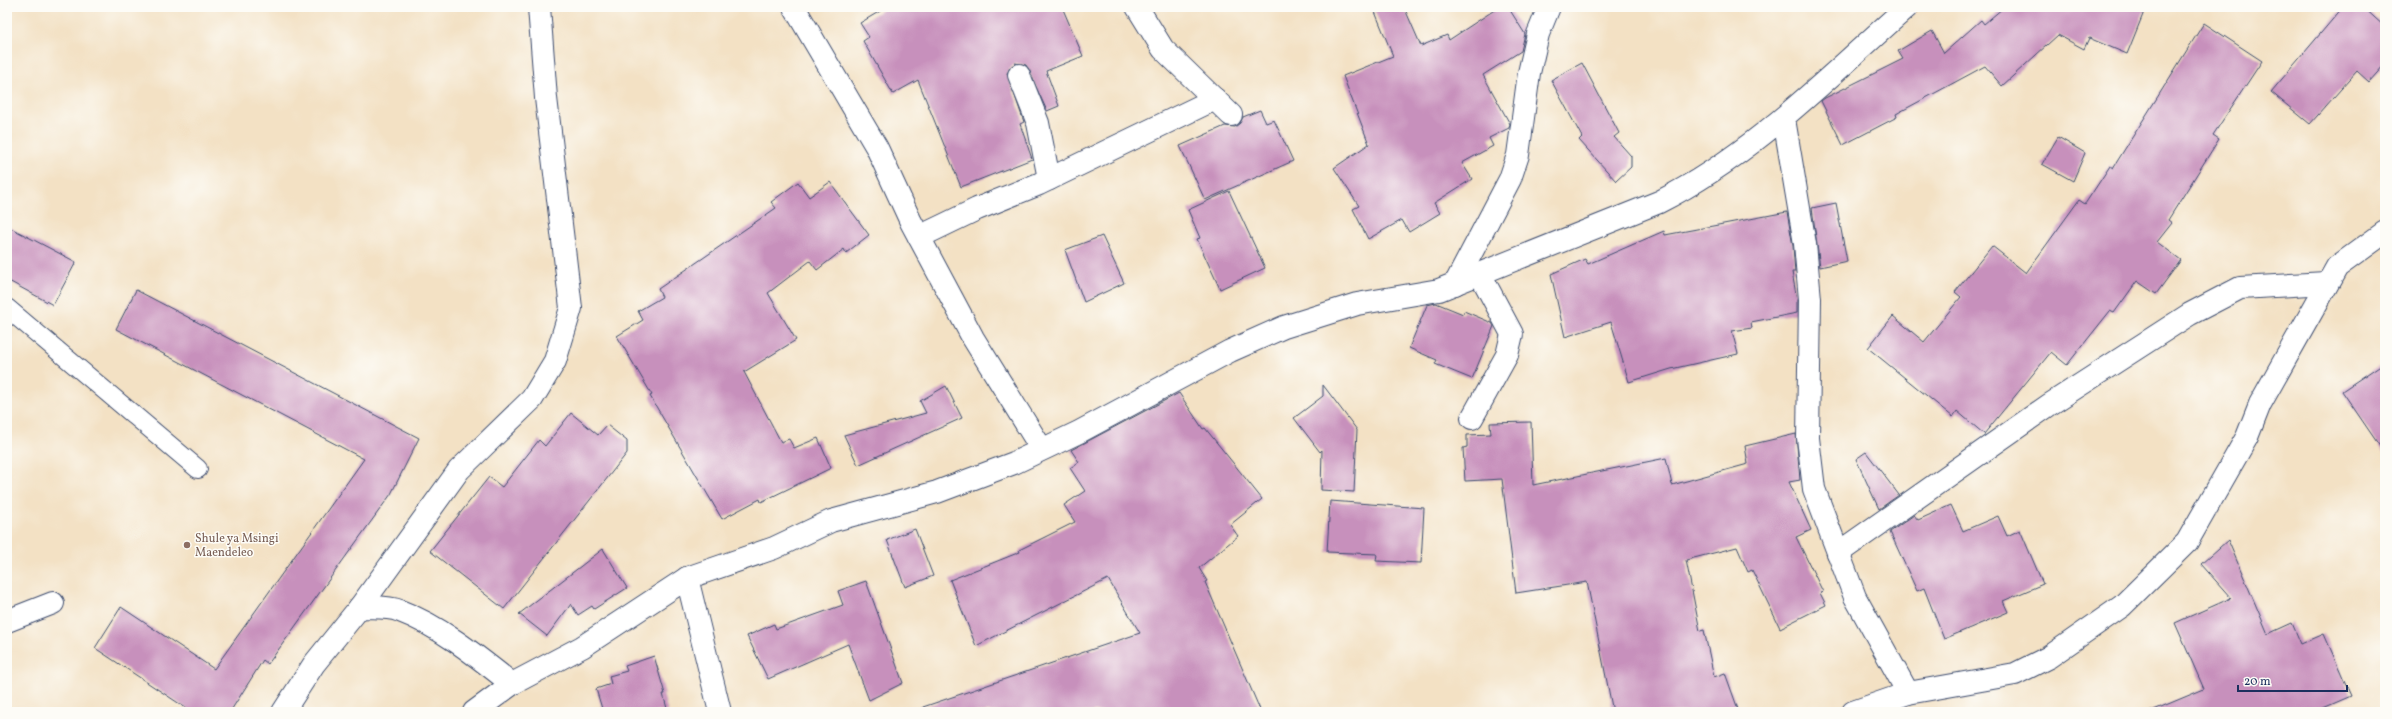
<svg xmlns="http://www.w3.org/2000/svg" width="2392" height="719" font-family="Vollkorn,serif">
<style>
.building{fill:#c790bc}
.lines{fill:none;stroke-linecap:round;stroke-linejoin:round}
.lane-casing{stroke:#3b4a6d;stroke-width:20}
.street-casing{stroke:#3b4a6d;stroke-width:24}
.lane{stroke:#fff;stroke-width:18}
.street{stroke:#fff;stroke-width:22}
.education-dot{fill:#8d6e63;stroke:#fdfcf7;stroke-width:1.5}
.labels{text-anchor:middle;stroke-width:3;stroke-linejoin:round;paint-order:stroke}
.education-label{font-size:12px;fill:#785e54;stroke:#fdfcf7;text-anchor:start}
</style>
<rect width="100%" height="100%" fill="#fdfcf7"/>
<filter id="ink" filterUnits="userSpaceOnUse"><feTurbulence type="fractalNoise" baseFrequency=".025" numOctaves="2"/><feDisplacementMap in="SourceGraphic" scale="8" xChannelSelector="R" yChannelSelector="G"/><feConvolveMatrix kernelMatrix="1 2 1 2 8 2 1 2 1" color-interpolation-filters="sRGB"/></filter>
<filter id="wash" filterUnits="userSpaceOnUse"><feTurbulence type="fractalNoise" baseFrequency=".012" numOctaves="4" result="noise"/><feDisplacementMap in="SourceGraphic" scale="16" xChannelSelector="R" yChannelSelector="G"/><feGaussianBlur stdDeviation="0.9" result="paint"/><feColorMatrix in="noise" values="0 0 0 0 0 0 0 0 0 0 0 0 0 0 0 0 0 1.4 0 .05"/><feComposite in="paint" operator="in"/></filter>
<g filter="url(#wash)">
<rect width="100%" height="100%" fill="#f3e1c4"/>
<g id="blocks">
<g class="building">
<path d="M887,7h175l21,49 -37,15 13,35 -12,5 -21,-46 -11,-2 -8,10 17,49 -4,2 12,35 -71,28 -43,-107 -25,14 -30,-53 6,-4 -9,-14z"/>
<path d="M1373,7h31l17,39 26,-11 2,5 50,-33h9l17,27 -4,17 -38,24 27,49 -1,4 -20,10 4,8 -31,17 10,16 -38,24 6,10 -31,19 -7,-12 -34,19 -15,-30 6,-3 -25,-38 35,-24 -26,-68 50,-20z"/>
<path d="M2002,7h144l-19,47 -38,-16 -5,11 -26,-14 -56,51 -17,-20 -89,48 1,3 -54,28 -22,-44 4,-3 78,-39 -5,-8 34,-20 12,22 37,-33 3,4 19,-16z"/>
<path d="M2343,7h20l22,20v37l-16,18 -12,-11 -47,53 -39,-32z"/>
<path d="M2204,23l58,38 -49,74 6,4 -51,81 4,3 -15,19 24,18 -25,34 -19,-13 -23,32 -4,-2 -43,54 -16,-13 -67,82 -27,-23 -4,6 -85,-69 25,-32 31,26 37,-45 -6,-5 37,-46 34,27 53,-73 6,4 25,-38 3,2z"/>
<path d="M1582,63l37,70 -5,4 17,19v11l-15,14 -37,-41 3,-3 -31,-57z"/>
<path d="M1260,110l6,13 8,-3 19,41 -88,39 -25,-54 45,-20 10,1 5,-4 3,-6z"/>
<path d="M2058,137l27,16 -12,28 -31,-17z"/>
<path d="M798,182l11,15 21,-15 39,53 -23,18 -2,-4 -27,21 -7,-9 -42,32 28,47 -52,32 37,70 8,-3 5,9 24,-10 13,30 -70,34 -1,-3 -38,20 -72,-123 2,-1 -35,-59 26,-16 -5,-9 24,-14 -4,-8 118,-81 -5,-6z"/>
<path d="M1229,191l36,77 -45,21 -23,-50 3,-1 -12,-28z"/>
<path d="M1836,203l11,58 -27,6 -8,-59z"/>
<path d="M1787,212l6,34 2,26h-3l5,28v13l-46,9 1,6 -20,3 6,23 -67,15 -42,13 -18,-60 -46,15 -14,-63 34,-15 3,5 76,-33 1,4z"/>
<path d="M7,226l69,36 -23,43 -46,-25z"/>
<path d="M1102,236l22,47 -40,19 -19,-52z"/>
<path d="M136,290l283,148 -28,56 -123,170 -5,-4 -33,52h-38l-97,-64 26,-41 93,62 150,-210 -248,-130z"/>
<path d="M1436,303l27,11 1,-3 28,12 2,3 -22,53 -37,-15 2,-4 -28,-12 18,-43z"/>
<path d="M2385,362v92l-43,-63z"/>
<path d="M1323,385l34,45 -3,62 -33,-2 1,-40 -2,2 -26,-34 29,-22z"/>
<path d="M946,386l16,32 -104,47 -14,-30 82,-22 -6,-12z"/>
<path d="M1179,393l24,36 2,-1 57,71 -32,26 8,11 -39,32 8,13 -2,1 56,130h-337l-1,-5 217,-74 -32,-54 -132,67 -26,-66 70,-28 -1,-2 56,-28 -11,-17 21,-14 -15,-23 9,-6 -8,-12z"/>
<path d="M571,413l27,22 9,-10 20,16v12l-123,156 -74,-58 59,-74 13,10 37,-47 6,6z"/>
<path d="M1531,422l2,63 133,-27 6,27 76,-21 -3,-18 51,-12 4,46 -11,2 22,48 -15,7 27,55 -3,1 6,12 -46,23 -28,-58 -4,2 -11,-25 -51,13 14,71 4,-1 10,47 11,-4 14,39h-126l-26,-130 -71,11 -14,-114 -37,2 -2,-33 4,-1v-12l24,-1 -1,-11z"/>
<path d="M1866,452l33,43 -20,14 -23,-50z"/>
<path d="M1330,501l94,7 -3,55 -45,-2 1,-7 -50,-2z"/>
<path d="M1951,505l12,26 35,-15 9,20 13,-6 23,54 -40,17 5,11 -64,27 -20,-51 -7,3 -27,-59 24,-17 4,5z"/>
<path d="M915,529l18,47 -28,11 -18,-47z"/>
<path d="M2228,540l40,94 24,-11 9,21 23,-10 27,62 -37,16h-165l55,-23 -29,-66 56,-25 -30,-34z"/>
<path d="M603,549l24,39 -33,21 -2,-3 -14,9 -7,-11 -24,32 -28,-22z"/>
<path d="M866,581l37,102 -34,17 -21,-56 -80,35 -21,-43 27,-12 2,5 67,-24 -5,-14z"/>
<path d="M654,656l11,38h-2l5,18h-65l-7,-23 15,-5 -2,-8 18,-5 -2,-5z"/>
</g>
</g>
</g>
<g filter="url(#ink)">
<use href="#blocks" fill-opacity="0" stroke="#3b4a6d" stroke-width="1"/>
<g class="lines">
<defs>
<path id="lane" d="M7,308l191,161"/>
<g id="street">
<path d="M794,7l83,141 34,74 62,116 68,110"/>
<path d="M1137,7l26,42 68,66"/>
<path d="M1019,75l19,48 11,56"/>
<path d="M1784,119l21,125 5,55 -2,139 6,51 41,108 53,96"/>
<path d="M919,237l58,-28 62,-25 176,-85"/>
<path d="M1455,284l55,-105 8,-24 11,-82 9,-39 11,-27"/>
<path d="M1472,418l35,-63 5,-21 -32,-60"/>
<path d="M1838,553l211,-148 141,-91 50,-26 86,-5"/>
<path d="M687,578l33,134"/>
<path d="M360,607c12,1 28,-1 40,4 40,15 78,46 112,73"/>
<path d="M7,621l46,-18"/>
<path d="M283,712l31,-48 46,-57 99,-137 73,-71 23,-38 16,-53 -25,-210 -7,-91"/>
<path d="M474,712l38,-28 70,-37 105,-69 87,-30 57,-27 106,-29 77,-29 65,-31 151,-81 54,-24 73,-23 82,-14 220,-88c95,-48 169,-125 248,-195"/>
<path d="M1853,712l55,-19 107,-19 34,-17 73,-51 65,-64 60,-105 13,-33 77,-137 48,-35"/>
</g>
</defs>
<use href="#lane" class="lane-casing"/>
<use href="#street" class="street-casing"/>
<use href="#lane" class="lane"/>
<use href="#street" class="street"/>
</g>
</g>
<circle class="education-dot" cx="187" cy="545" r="4"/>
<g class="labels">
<g class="education-label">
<text x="195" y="542">Shule ya Msingi<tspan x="195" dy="14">Maendeleo</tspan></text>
</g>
</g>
<rect width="2392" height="719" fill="none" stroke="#fdfcf7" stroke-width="24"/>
<path d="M2238 685v6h109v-6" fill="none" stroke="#1b2f5e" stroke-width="2"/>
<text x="2244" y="685" font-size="12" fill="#1b2f5e" stroke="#fdfcf7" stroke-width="3" paint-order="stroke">20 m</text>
</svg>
